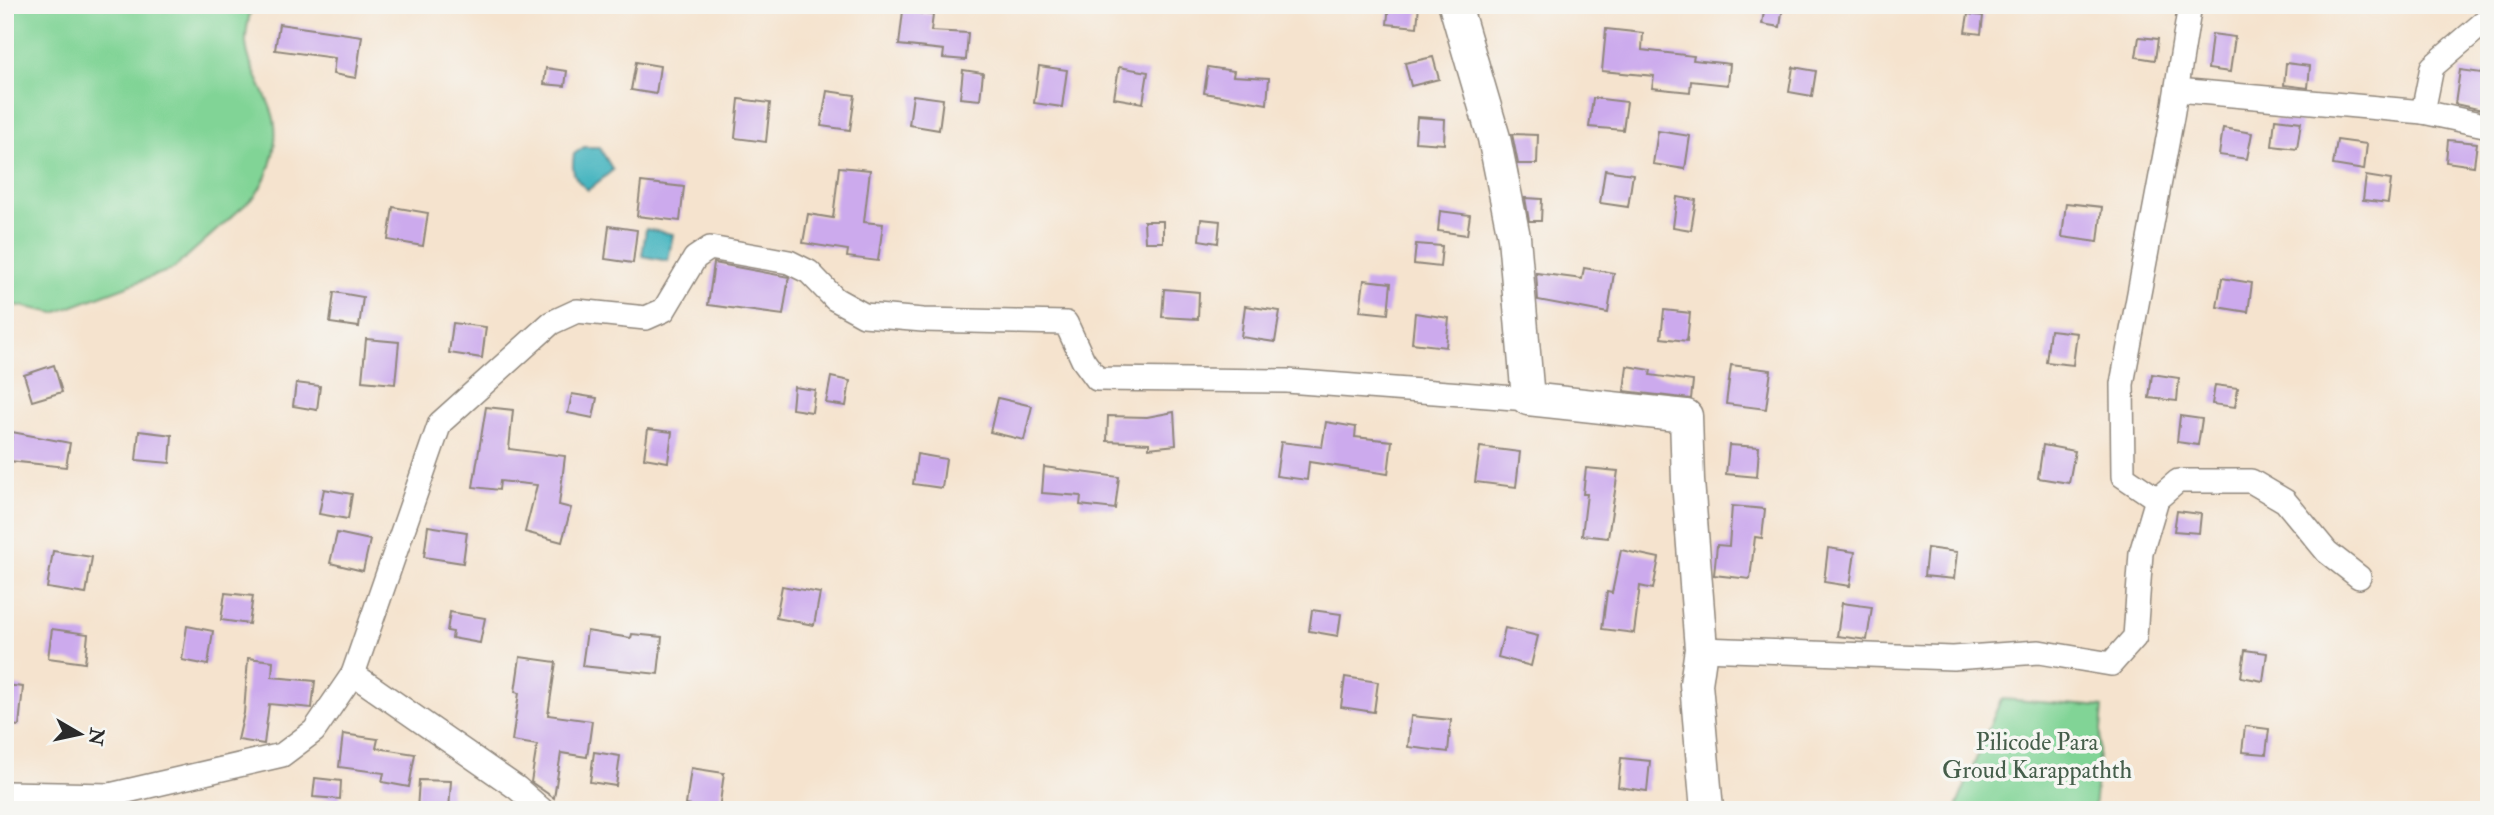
<svg xmlns="http://www.w3.org/2000/svg" width="2494" height="815" font-family="'IM FELL Double Pica',serif">
<style>
.green{fill:#81d496;stroke:#568060;stroke-width:2}
.water{fill:#47b5c0;stroke:#397076;stroke-width:2}
.building{fill:#ccaaed}
.lines{fill:none;stroke-linecap:round;stroke-linejoin:round}
.street-casing{stroke:#90877c;stroke-width:26}
.secondary-casing{stroke:#90877c;stroke-width:35}
.street{stroke:#fff;stroke-width:23}
.secondary{stroke:#fff;stroke-width:32}
.labels{text-anchor:middle;stroke-width:7;stroke-linejoin:round;paint-order:stroke}
.park-label{font-size:24px;fill:#455e4b;stroke:#f6f6f2}
</style>
<rect width="100%" height="100%" fill="#f6f6f2"/>
<filter id="ink" filterUnits="userSpaceOnUse"><feTurbulence type="fractalNoise" baseFrequency=".0143" numOctaves="2"/><feDisplacementMap in="SourceGraphic" scale="14" xChannelSelector="R" yChannelSelector="G"/><feConvolveMatrix kernelMatrix="1 2 1 2 8 2 1 2 1" color-interpolation-filters="sRGB"/></filter>
<filter id="wash" filterUnits="userSpaceOnUse"><feTurbulence type="fractalNoise" baseFrequency=".00686" numOctaves="4" result="noise"/><feDisplacementMap in="SourceGraphic" scale="28" xChannelSelector="R" yChannelSelector="G"/><feGaussianBlur stdDeviation="1.57" result="paint"/><feColorMatrix in="noise" values="0 0 0 0 0 0 0 0 0 0 0 0 0 0 0 0 0 1.4 0 .05"/><feComposite in="paint" operator="in"/></filter>
<g filter="url(#wash)">
<rect width="100%" height="100%" fill="#f5e3ce"/>
<g class="green">
<path d="M5,5h246c-1,12 -6,26 -5,38 2,23 17,44 25,66 11,27 0,64 -16,87l-82,73 -118,44 -50,-10z"/>
<path d="M2001,699l102,8 -9,103h-139z"/>
</g>
<g class="water">
<path d="M584,147h15l14,23 -25,20c-15,-11 -17,-19 -14,-36z"/>
<path d="M646,229l27,5 -5,27 -26,-5z"/>
</g>
<g id="blocks">
<g class="building">
<path d="M1389,5h30l-2,22 -30,-3z"/>
<path d="M1765,5h18l-3,22 -18,-3z"/>
<path d="M903,11l30,4 -2,16 37,2 -2,27 -23,-2 1,-8 -45,-5z"/>
<path d="M1968,14l15,2 -2,18 -16,-2z"/>
<path d="M279,24l83,12 -6,42 -23,-4 2,-16 -60,-8z"/>
<path d="M1606,29l37,4 -1,17 52,6 -1,4 37,4 -2,21 -37,-4 -1,11 -38,-4 2,-12 -52,-5z"/>
<path d="M2212,34l23,3 -5,35 -22,-3z"/>
<path d="M2139,37l19,2 -3,21 -19,-3z"/>
<path d="M1433,57l6,22 -28,7 -6,-23z"/>
<path d="M636,62l24,4 -4,28 -25,-4z"/>
<path d="M2286,63l24,3 -2,22 -24,-3z"/>
<path d="M1039,66l28,4 -5,37 -28,-4z"/>
<path d="M1119,67l29,5 -5,31 -29,-5z"/>
<path d="M1208,67l26,4 -1,5 36,2 -2,26 -63,-11z"/>
<path d="M1793,67l23,4 -4,25 -23,-4z"/>
<path d="M546,68l21,3 -2,15 -21,-2z"/>
<path d="M963,70l20,3 -3,27 -20,-2z"/>
<path d="M2460,70l29,4 -2,37 -32,-7z"/>
<path d="M827,91l28,4 -5,35 -29,-4z"/>
<path d="M913,95l30,4 -4,31 -30,-5z"/>
<path d="M1593,98l34,4 -4,28 -34,-3z"/>
<path d="M739,99l31,4 -4,39 -31,-4z"/>
<path d="M1417,117l28,2 -1,25 -29,-2z"/>
<path d="M2275,119l26,3 -4,27 -25,-3z"/>
<path d="M2223,128l29,5 -5,26 -28,-4z"/>
<path d="M1658,131l32,5 -5,33 -32,-5z"/>
<path d="M1512,134l26,1 -1,29h-19z"/>
<path d="M2337,140l30,4 -3,26 -31,-5z"/>
<path d="M2448,140l29,3 -3,23 -28,-4z"/>
<path d="M839,167l31,3 -6,52 19,2 -5,37 -31,-4 1,-7 -45,-7 5,-29 25,4z"/>
<path d="M1605,170l28,4 -5,33 -28,-4z"/>
<path d="M2366,176l25,4 -3,23 -25,-3z"/>
<path d="M641,182l43,5 -4,34 -43,-5z"/>
<path d="M1677,197l19,3 -5,30 -18,-3z"/>
<path d="M1525,198l17,1 -1,22h-12z"/>
<path d="M2066,203l36,4 -4,35 -36,-5z"/>
<path d="M393,207l35,6 -5,33 -35,-6z"/>
<path d="M1440,211l30,4 -3,20 -29,-4z"/>
<path d="M1201,219l19,2 -2,22 -19,-3z"/>
<path d="M1144,221h19v21h-18z"/>
<path d="M609,226l28,4 -4,33 -28,-4z"/>
<path d="M1416,244l26,2 -2,21 -26,-3z"/>
<path d="M714,263l75,14 -6,38 -75,-10z"/>
<path d="M1584,268l30,5 -6,40 -70,-13 -2,-27 46,6z"/>
<path d="M2222,278l30,5 -4,29 -31,-5z"/>
<path d="M1364,280l27,3 -3,31 -28,-3z"/>
<path d="M1164,289l35,3 -1,27 -36,-2z"/>
<path d="M334,292l29,5 -4,30 -29,-4z"/>
<path d="M1245,306l35,5 -5,31 -34,-5z"/>
<path d="M1664,310l26,3 -3,28 -26,-3z"/>
<path d="M1415,313l34,5 -3,29 -34,-4z"/>
<path d="M453,323l33,4 -4,31 -33,-5z"/>
<path d="M2050,330l27,3 -4,32 -27,-3z"/>
<path d="M366,339l33,3 -4,42 -33,-3z"/>
<path d="M54,365l8,27 -30,9 -8,-26z"/>
<path d="M1731,365l40,5 -5,39 -40,-5z"/>
<path d="M1627,366l24,4 -1,5 43,6 -2,18 -67,-8z"/>
<path d="M2152,374l27,4 -2,23 -28,-3z"/>
<path d="M831,377l19,4 -4,25 -20,-3z"/>
<path d="M296,383l24,3 -3,24 -24,-4z"/>
<path d="M2215,385l23,3 -3,19 -23,-3z"/>
<path d="M794,387l21,3 -3,22 -20,-3z"/>
<path d="M572,394l25,4 -4,20 -25,-5z"/>
<path d="M998,398l34,8 -8,34 -34,-8z"/>
<path d="M486,407l27,3 -4,39 56,7 -6,49 12,3 -9,34 -37,-10 12,-47 -37,-4 -1,9 -26,-3z"/>
<path d="M1174,412l2,33 -27,3v-5l-42,-2 1,-25 39,1z"/>
<path d="M2180,416l22,3 -4,26 -21,-3z"/>
<path d="M1326,422l30,5 -1,10 37,4 -4,33 -79,-12 -2,18 -31,-4 5,-34 41,5z"/>
<path d="M648,429l24,3 -4,30 -24,-4z"/>
<path d="M139,431l33,4 -2,28 -34,-3z"/>
<path d="M12,432l58,11 -4,24 -57,-6z"/>
<path d="M1729,445l30,2 -2,30 -31,-3z"/>
<path d="M2043,445l32,6 -6,32 -31,-5z"/>
<path d="M1480,447l40,5 -4,35 -41,-5z"/>
<path d="M917,454l29,5 -4,29 -29,-4z"/>
<path d="M1044,467l75,10 -4,32 -35,-4 1,-9 -39,-3z"/>
<path d="M1586,468l32,3 -10,67 -26,-3 5,-41h-4z"/>
<path d="M324,489l28,5 -4,25 -29,-5z"/>
<path d="M1732,506l33,3 -3,29 -7,-1 -5,42 -36,-4 3,-30 12,1z"/>
<path d="M2177,511l24,3 -2,19 -25,-2z"/>
<path d="M428,526l39,6 -4,31 -39,-6z"/>
<path d="M337,533l33,7 -7,31 -33,-8z"/>
<path d="M1828,548l27,4 -5,34 -26,-4z"/>
<path d="M1927,548l30,4 -3,27 -30,-3z"/>
<path d="M1621,550l38,8 -6,31 -13,-3 -6,47 -32,-4 5,-37 5,1z"/>
<path d="M53,551l39,6 -6,37 -39,-6z"/>
<path d="M782,586l38,7 -6,32 -38,-7z"/>
<path d="M225,593l28,3 -4,28 -28,-4z"/>
<path d="M1842,603l30,4 -5,33 -30,-4z"/>
<path d="M1312,610l29,4 -3,22 -29,-5z"/>
<path d="M450,612l35,6 -5,25 -28,-5 1,-6 -6,-1z"/>
<path d="M187,626l26,5 -5,34 -26,-5z"/>
<path d="M1505,628l33,8 -7,30 -33,-9z"/>
<path d="M52,629l36,5 -3,29 -37,-5z"/>
<path d="M587,631l44,7 1,-4 30,3 -4,37 -76,-8z"/>
<path d="M2245,650l22,3 -4,28 -22,-4z"/>
<path d="M520,657l36,5 -8,53 44,6 -5,36 -26,-4 -7,45 -23,-16 6,-37 -25,-4 7,-48 -4,-1z"/>
<path d="M248,658l25,3 -1,16 43,4 -3,27 -43,-4 -5,40 -26,-4 6,-27z"/>
<path d="M1345,677l33,5 -4,30 -33,-5z"/>
<path d="M5,685l18,2 -4,39 -14,-2z"/>
<path d="M1411,716l40,4 -3,32 -40,-5z"/>
<path d="M2245,726l24,3 -3,25 -24,-2z"/>
<path d="M343,734l35,5 -2,9 39,6 -6,33 -27,-5 2,-9 -45,-6z"/>
<path d="M594,752l26,4 -4,30 -26,-4z"/>
<path d="M1621,758l29,3 -3,30 -29,-4z"/>
<path d="M691,768l33,5 -5,37 -33,-5z"/>
<path d="M315,778l26,3 -1,18 -27,-2z"/>
<path d="M419,780l32,1 -2,29h-32z"/>
</g>
</g>
</g>
<g filter="url(#ink)">
<use href="#blocks" fill-opacity="0" stroke="#90877c" stroke-width="2"/>
<g class="lines">
<defs>
<g id="street">
<path d="M2489,18l-57,49 -9,45 66,14"/>
<path d="M2177,90l246,22"/>
<path d="M2157,499l-34,-23 -1,-92 50,-267 18,-112"/>
<path d="M1701,649l252,9 86,-6 72,12 24,-27 6,-84 16,-54 21,-18h73l34,20 42,51 32,25"/>
<path d="M353,674l164,114 25,22"/>
<path d="M5,793l105,2 172,-40 32,-24 39,-57 87,-251 111,-100 26,-12 69,7 18,-8 31,-52 15,-10 79,14 20,10 26,27 29,16 59,5 143,3 17,37 14,19 190,2 241,18"/>
</g>
<path id="secondary" d="M1455,5l39,133 20,99 14,162 158,17 2,65 13,168 -5,35 11,126"/>
</defs>
<use href="#street" class="street-casing"/>
<use href="#secondary" class="secondary-casing"/>
<use href="#street" class="street"/>
<use href="#secondary" class="secondary"/>
</g>
</g>
<g class="labels">
<g class="park-label">
<text x="2037" y="750">Pilicode Para<tspan x="2037" dy="28">Groud Karappathth</tspan></text>
</g>
</g>
<rect width="2494" height="815" fill="none" stroke="#f6f6f2" stroke-width="28"/>
<g transform="translate(80 734) rotate(99)" stroke="#f6f6f2" stroke-width="5" paint-order="stroke">
<path d="M0-5L12 26L0 18L-12 26Z" fill="#2b2b2b"/>
<text y="-10" font-size="19" font-weight="bold" text-anchor="middle" fill="#2b2b2b">N</text>
</g>
</svg>
